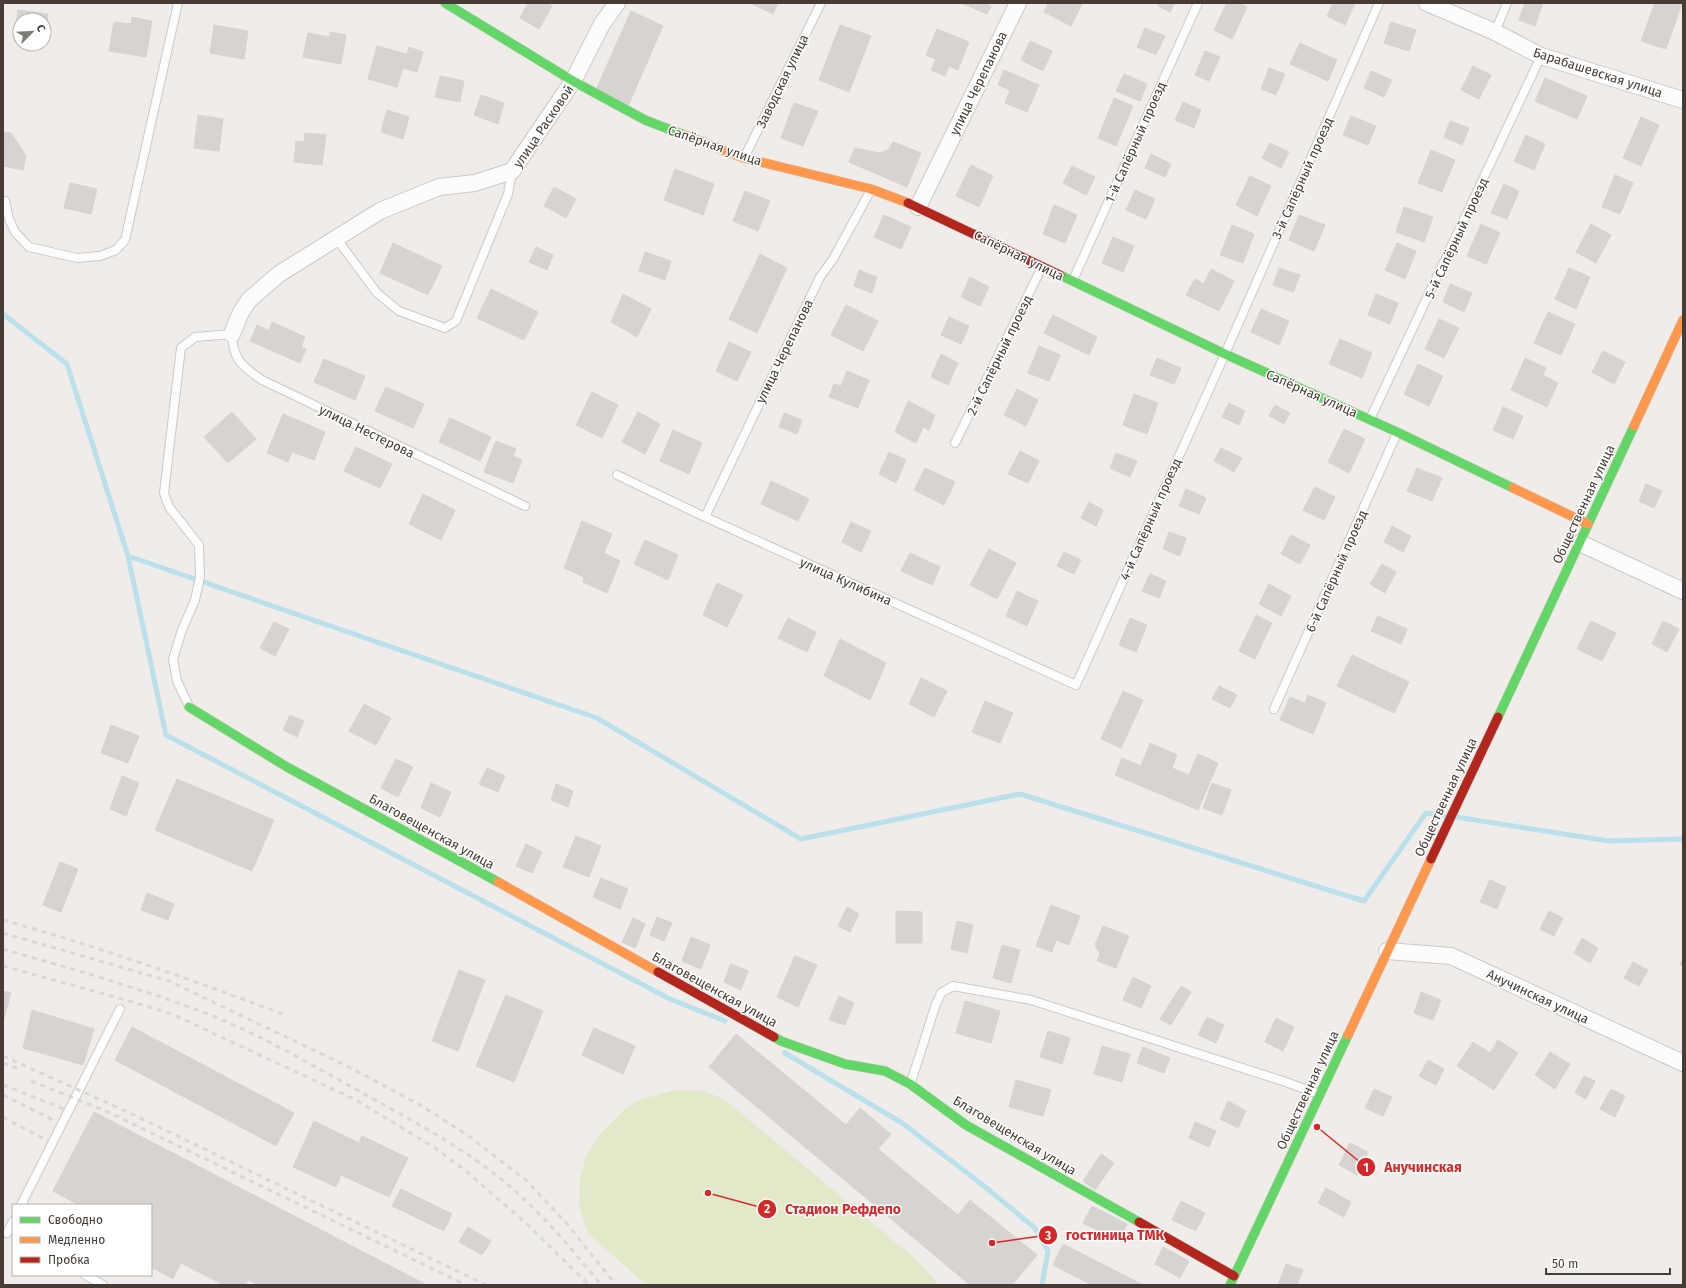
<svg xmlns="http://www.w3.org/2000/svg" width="1686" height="1288" font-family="'Fira Sans',sans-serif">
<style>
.green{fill:#e1e9c9}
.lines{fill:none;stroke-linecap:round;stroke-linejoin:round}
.stream{stroke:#bae0ec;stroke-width:5}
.building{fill:#d7d3d0;stroke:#d7d3cf}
.lane-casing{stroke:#ccc8c5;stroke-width:10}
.street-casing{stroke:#ccc8c5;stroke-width:18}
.fast-casing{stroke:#d0c9c1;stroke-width:10}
.slow-casing{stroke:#d0c9c1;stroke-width:10}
.jam-casing{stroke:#d0c9c1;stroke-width:10}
.lane{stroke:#fdfcfc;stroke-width:8}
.street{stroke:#fdfcfc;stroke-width:16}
.fast{stroke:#63d668;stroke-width:9}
.slow{stroke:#ff974d;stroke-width:9}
.jam{stroke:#b3261e;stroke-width:9}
.rail{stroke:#d9d8d8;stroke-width:3;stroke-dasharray:5 5;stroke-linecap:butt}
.labels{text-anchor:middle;stroke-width:3;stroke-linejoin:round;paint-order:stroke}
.street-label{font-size:13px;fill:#453c35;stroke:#fff}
.leader{fill:none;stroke:#d62828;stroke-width:1.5}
.callout-dot{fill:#d62828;stroke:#fff;stroke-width:1.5}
.mark-label{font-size:12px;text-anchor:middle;font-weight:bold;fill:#fff}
.callout-label{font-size:14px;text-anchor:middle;font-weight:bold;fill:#d62828;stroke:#fff;stroke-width:3;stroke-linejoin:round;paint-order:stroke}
</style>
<rect width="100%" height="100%" fill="#efece9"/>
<path class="green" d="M675,1090l28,1 21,8 194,162 21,24h-293l-58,-52 -9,-27 1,-27 6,-23 14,-22 26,-26 13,-8z"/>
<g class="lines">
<g class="stream">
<path d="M3,314l64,50 61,192 469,162 204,121 219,-45 344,107 62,-88 20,3"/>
<path d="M128,556l38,179 504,264 55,22"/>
<path d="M1456,817l153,24 74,-2"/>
<path d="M785,1053l117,70 77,59 56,46 13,23 -6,34"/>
</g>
</g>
<g class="building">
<path d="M528,3h19l5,3 -13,23 -19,-11z"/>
<path d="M750,3h28l-5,11z"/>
<path d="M961,3h23l7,3 -4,8z"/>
<path d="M1048,3h33l1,1 -11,22 -27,-14z"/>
<path d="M1159,3h16l-5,9 -12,-6z"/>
<path d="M1227,3h11l9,4 -15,32 -18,-9z"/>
<path d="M1333,3h22l-10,22 -18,-9z"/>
<path d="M1525,3h18l-8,23 -16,-6z"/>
<path d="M1655,3h27l-16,46 -25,-8z"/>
<path d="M18,10l30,4 -3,30 -1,-24h-24v21h-6z"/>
<path d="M631,11l32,15 -35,80 -33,-14z"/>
<path d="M132,17l20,4 -6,36 -37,-6 5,-29 17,2z"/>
<path d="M1391,22l25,8 -7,21 -25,-8z"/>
<path d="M214,25l34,6 -4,28 -34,-6z"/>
<path d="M840,25l31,11 -22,56 -30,-12z"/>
<path d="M1145,28l20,8 -9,19 -19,-8z"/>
<path d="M937,29l32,13 -11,28 -9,-4 -4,10 -14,-6 5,-11 -10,-4z"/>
<path d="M330,32l16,3 -5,29 -38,-7 5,-24 22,4z"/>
<path d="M1030,41l22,10 -9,20 -22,-11z"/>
<path d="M1300,43l37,17 -9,21 -38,-17z"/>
<path d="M377,46l30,8 2,-7 14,5 -6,20 -14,-4 -6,19 -29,-8z"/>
<path d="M1205,51l15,6 -11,24 -14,-6z"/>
<path d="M1473,66l18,9 -12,24 -18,-9z"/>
<path d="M1269,68l16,6 -9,21 -15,-6z"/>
<path d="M1004,70l35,15 -12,27 -22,-9 5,-13 -12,-5z"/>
<path d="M1371,71l21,9 -8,17 -20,-9z"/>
<path d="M1124,74l23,10 -7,17 -24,-10z"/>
<path d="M440,76l24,5 -4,21 -25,-5z"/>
<path d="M1545,78l42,18 -10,23 -42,-18z"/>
<path d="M481,95l23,8 -6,21 -24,-9z"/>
<path d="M1114,98l19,8 -17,40 -18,-8z"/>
<path d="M1183,102l18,8 -7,18 -19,-8z"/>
<path d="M794,103l24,8 -15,35 -22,-8z"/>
<path d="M387,110l22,7 -6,22 -22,-7z"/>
<path d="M198,115l25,4 -4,32 -25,-3z"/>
<path d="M1351,116l25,10 -8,19 -25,-10z"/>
<path d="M1641,117l18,8 -18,41 -18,-8z"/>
<path d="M1450,121l19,7 -7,17 -18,-8z"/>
<path d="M3,132l8,1 15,23 -3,14 -20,-4z"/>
<path d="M305,133l21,2 -4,30 -28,-3 2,-21 8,1z"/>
<path d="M1526,135l19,9 -11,26 -20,-9z"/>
<path d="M893,142l28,11 -14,34 -58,-25 6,-14 24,5 9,-3z"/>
<path d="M1270,143l19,9 -8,16 -19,-10z"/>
<path d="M1431,150l24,10 -13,32 -24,-9z"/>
<path d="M1151,154l20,10 -6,13 -20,-9z"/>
<path d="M971,165l22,11 -14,31 -23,-11z"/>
<path d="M1072,166l23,11 -9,18 -23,-12z"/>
<path d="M675,169l39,15 -11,31 -39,-15z"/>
<path d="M1615,175l18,8 -13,31 -18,-7z"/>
<path d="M1250,176l21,10 -14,30 -21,-11z"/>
<path d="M70,183l27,6 -6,25 -27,-6z"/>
<path d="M1504,184l15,7 -12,28 -16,-6z"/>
<path d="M554,187l22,12 -10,19 -22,-12z"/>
<path d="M1135,190l20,9 -9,20 -20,-9z"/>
<path d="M745,191l25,10 -12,30 -25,-10z"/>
<path d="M1054,205l23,10 -12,28 -22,-9z"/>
<path d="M1404,207l29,10 -9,25 -28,-10z"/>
<path d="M884,215l27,12 -10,22 -27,-12z"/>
<path d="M1299,215l26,10 -11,26 -25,-11z"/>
<path d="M1481,224l19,9 -14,31 -19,-8z"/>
<path d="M1591,224l20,11 -15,28 -20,-11z"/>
<path d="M1232,225l22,9 -11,29 -23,-8z"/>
<path d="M1113,237l21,9 -11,26 -21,-9z"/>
<path d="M393,243l49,23 -14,29 -48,-22z"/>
<path d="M1397,243l19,8 -11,28 -20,-9z"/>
<path d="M536,247l17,8 -6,15 -18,-8z"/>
<path d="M645,252l26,9 -6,19 -26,-9z"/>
<path d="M760,254l27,14 -30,65 -28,-14z"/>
<path d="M1279,268l21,7 -7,17 -20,-7z"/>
<path d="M1569,268l21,9 -14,32 -21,-10z"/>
<path d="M1211,269l23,12 -15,30 -33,-16 9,-16 9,5z"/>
<path d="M859,270l18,7 -5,16 -18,-7z"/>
<path d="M970,277l19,10 -9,19 -19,-9z"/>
<path d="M1450,284l22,9 -8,19 -21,-10z"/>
<path d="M491,289l47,23 -14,28 -47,-22z"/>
<path d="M623,294l28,15 -14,28 -26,-15z"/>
<path d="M1376,294l22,9 -8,21 -22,-9z"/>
<path d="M846,305l32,16 -15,30 -32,-16z"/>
<path d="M1261,309l28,12 -10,24 -28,-13z"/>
<path d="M1548,312l27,12 -14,31 -27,-12z"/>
<path d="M1053,315l44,22 -8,18 -45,-22z"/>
<path d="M949,317l20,9 -8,18 -20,-9z"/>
<path d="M1439,319l20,9 -15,30 -19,-9z"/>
<path d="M272,322l33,15 -4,10 5,2 -6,14 -50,-22 7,-16 12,6z"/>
<path d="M1340,339l32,14 -10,25 -33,-14z"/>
<path d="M729,342l22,10 -14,29 -21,-10z"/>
<path d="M1039,346l21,9 -11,26 -21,-8z"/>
<path d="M1603,351l22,11 -11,22 -22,-12z"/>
<path d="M941,354l17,9 -10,22 -17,-8z"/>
<path d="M1157,358l24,10 -7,16 -24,-9z"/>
<path d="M1525,358l21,10 -3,7 15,8 -11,24 -36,-17z"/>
<path d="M324,359l41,17 -10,24 -41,-18z"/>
<path d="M1418,364l25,12 -14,30 -25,-12z"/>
<path d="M847,371l22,9 -11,28 -29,-11 5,-13 7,2z"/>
<path d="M386,387l38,17 -11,24 -38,-17z"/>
<path d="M1017,389l21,11 -12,26 -22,-11z"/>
<path d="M592,392l26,13 -16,33 -26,-13z"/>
<path d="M1134,394l24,9 -11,31 -24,-9z"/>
<path d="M908,401l27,14 -6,15 -6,-3 -7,16 -21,-11z"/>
<path d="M1229,403l16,8 -6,14 -17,-8z"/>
<path d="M1275,405l15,8 -6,11 -15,-8z"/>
<path d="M1503,407l20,9 -10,23 -20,-9z"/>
<path d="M232,412l24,27 -28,24 -24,-26z"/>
<path d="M638,412l22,12 -15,30 -23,-12z"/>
<path d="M784,413l18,7 -5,14 -18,-7z"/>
<path d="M283,414l42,18 -11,28 -22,-8 -4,10 -21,-9z"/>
<path d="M450,418l41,19 -11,24 -41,-19z"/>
<path d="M1344,429l21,10 -16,34 -21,-11z"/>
<path d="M673,430l29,13 -13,31 -29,-13z"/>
<path d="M496,441l20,8 -3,7 9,4 -9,23 -29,-11z"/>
<path d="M356,447l36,17 -12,24 -36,-17z"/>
<path d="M1221,448l21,10 -8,14 -20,-11z"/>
<path d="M1020,451l19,10 -11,22 -20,-9z"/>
<path d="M889,452l17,8 -10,23 -17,-9z"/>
<path d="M1116,453l21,8 -7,16 -20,-9z"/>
<path d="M925,468l30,14 -11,23 -30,-15z"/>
<path d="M1417,468l25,10 -10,23 -25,-10z"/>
<path d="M771,481l38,18 -11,22 -37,-17z"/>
<path d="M1646,484l16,7 -8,17 -15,-7z"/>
<path d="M1315,487l20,10 -11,23 -21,-10z"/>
<path d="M1186,489l20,9 -7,16 -20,-8z"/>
<path d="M423,494l32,16 -14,30 -32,-16z"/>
<path d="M1089,502l14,8 -7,16 -15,-8z"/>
<path d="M582,521l30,13 -8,19 16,8 -13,32 -24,-11 1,-5 -20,-9z"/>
<path d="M851,522l20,9 -10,21 -19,-10z"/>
<path d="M1392,526l19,10 -8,16 -19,-10z"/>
<path d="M1169,532l17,6 -6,18 -17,-7z"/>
<path d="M1291,535l19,10 -10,19 -19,-10z"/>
<path d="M645,540l33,15 -10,25 -34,-16z"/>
<path d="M989,549l27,14 -19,36 -27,-14z"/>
<path d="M1064,552l17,8 -7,14 -17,-8z"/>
<path d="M910,553l30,14 -8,18 -31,-14z"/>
<path d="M1382,564l14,8 -11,21 -15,-9z"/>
<path d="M1150,574l16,7 -7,17 -17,-7z"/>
<path d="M717,583l26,12 -16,32 -24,-12z"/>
<path d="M1269,584l22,12 -10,20 -22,-12z"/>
<path d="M1017,591l21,10 -11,25 -21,-10z"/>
<path d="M1256,615l16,8 -17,36 -16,-8z"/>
<path d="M1378,616l29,13 -6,15 -30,-13z"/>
<path d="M788,618l28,14 -9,20 -29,-14z"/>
<path d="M1130,618l17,7 -11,27 -17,-7z"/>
<path d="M1591,621l25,12 -14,28 -25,-12z"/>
<path d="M1663,621l16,8 -12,23 -15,-8z"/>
<path d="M274,622l15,7 -14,27 -15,-8z"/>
<path d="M840,639l46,24 -16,37 -46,-24z"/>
<path d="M1352,655l57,27 -15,31 -57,-27z"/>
<path d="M921,678l26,13 -13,26 -25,-13z"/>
<path d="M1219,686l18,9 -7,13 -18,-9z"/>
<path d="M1123,691l20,9 -22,48 -20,-9z"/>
<path d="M1308,695l18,8 -13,31 -33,-14 10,-23 15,6z"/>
<path d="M985,701l28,12 -13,30 -28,-11z"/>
<path d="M364,704l27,14 -15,27 -27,-14z"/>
<path d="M290,715l14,6 -7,16 -14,-7z"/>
<path d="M111,725l28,11 -11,27 -27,-10z"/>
<path d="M1150,743l27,12 -5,13 17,7 9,-21 20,9 -20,47 -83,-35 7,-17 19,8z"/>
<path d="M396,759l17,8 -15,30 -17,-9z"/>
<path d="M487,768l18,8 -7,16 -19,-8z"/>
<path d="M122,776l17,7 -13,33 -16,-7z"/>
<path d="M177,779l97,41 -22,51 -97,-41z"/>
<path d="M431,783l20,9 -11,25 -19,-9z"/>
<path d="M1212,783l19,7 -9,25 -19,-7z"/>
<path d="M556,784l17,7 -5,16 -17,-7z"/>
<path d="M576,836l25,10 -12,31 -26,-10z"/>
<path d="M526,844l16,8 -10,21 -16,-7z"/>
<path d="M60,862l18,7 -17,43 -18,-7z"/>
<path d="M601,878l27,11 -8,20 -27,-12z"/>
<path d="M1490,880l16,7 -9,22 -17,-7z"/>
<path d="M147,893l27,11 -6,16 -27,-10z"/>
<path d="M1051,905l29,11 -11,29 -13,-5 -4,12 -16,-6z"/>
<path d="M847,907l12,7 -9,18 -12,-6z"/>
<path d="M896,911l26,1v31h-26z"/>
<path d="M1549,911l14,7 -9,18 -14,-7z"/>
<path d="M657,917l15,6 -8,18 -14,-6z"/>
<path d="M633,918l12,6 -10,24 -13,-6z"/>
<path d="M957,921l16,4 -6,28 -16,-4z"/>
<path d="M1103,926l26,10 -13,32 -19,-7 3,-7 -5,-9z"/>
<path d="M691,937l19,8 -9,24 -19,-8z"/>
<path d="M1582,938l16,10 -8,15 -16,-10z"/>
<path d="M1002,945l18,5 -9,33 -18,-5z"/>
<path d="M795,956l22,9 -19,42 -21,-10z"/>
<path d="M1683,957v9l-3,-1z"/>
<path d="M1633,962l15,8 -9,16 -15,-8z"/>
<path d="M731,964l17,7 -7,19 -17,-8z"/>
<path d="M459,970l26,10 -27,71 -26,-10z"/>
<path d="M1133,977l18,9 -10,22 -18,-8z"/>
<path d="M1181,986l10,6 -20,33 -11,-6z"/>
<path d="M3,991l8,2 -8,29z"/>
<path d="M1421,992l20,8 -8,20 -19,-7z"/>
<path d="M506,995l37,16 -29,71 -38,-16z"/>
<path d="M839,996l15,7 -9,22 -16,-5z"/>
<path d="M965,1001l35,10 -9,32 -35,-10z"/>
<path d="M32,1010l62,19 -11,36 -60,-17z"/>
<path d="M1207,1017l17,8 -8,18 -18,-8z"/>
<path d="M1276,1018l18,9 -11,24 -18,-9z"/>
<path d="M132,1027l162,86 -18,33 -161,-86z"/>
<path d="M594,1028l41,18 -12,28 -41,-19z"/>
<path d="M1048,1031l22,7 -8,26 -22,-7z"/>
<path d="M736,1034l110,91 14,-17 31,26 -13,15 80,66 12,-15 67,55 -25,30h-42l-261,-218z"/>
<path d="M1498,1040l20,13 -24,37 -37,-24 16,-24 17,11z"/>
<path d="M1102,1046l28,8 -8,28 -28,-8z"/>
<path d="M1143,1047l27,11 -6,15 -27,-10z"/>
<path d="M1550,1052l20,12 -15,25 -20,-14z"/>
<path d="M1428,1060l16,9 -8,16 -17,-9z"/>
<path d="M1584,1076l11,5 -9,18 -11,-6z"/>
<path d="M1016,1080l35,10 -8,26 -34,-9z"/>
<path d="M1374,1089l18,8 -9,19 -18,-8z"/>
<path d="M1611,1089l14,7 -10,21 -15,-8z"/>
<path d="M1228,1101l18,10 -8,17 -18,-9z"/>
<path d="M94,1112l333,173h-168l-11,-5 -3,5h-21l-43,-22 -8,16 -22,-12v-62h-72l-26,-14z"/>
<path d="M314,1121l45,22 3,-7 46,22 -19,39 -48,-22 -5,12 -43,-20z"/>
<path d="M1195,1122l21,9 -7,16 -20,-9z"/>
<path d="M1350,1143l18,9 -11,23 -18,-10z"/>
<path d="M1101,1154l13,9 -19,27 -12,-9z"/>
<path d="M1326,1188l25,14 -7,15 -26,-14z"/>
<path d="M401,1189l51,25 -8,17 -52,-25z"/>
<path d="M1181,1201l24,12 -9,18 -24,-11z"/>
<path d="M1092,1206l35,18 -9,17 -35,-18z"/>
<path d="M468,1227l23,14 -9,14 -23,-13z"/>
<path d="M1063,1244l80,41h-51l-39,-20z"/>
<path d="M1163,1247l26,14 -9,17 -25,-14z"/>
<path d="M1286,1264l17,6 -6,15h-19z"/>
</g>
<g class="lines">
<defs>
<g id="lane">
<path d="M1495,32l12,-29"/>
<path d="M744,158l77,-155"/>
<path d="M5,201l4,18 6,13 14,15 48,11 23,-2 16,-6 9,-10 53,-237"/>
<path d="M336,238l41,55 22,18 46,17 11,-7 52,-127 4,-23"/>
<path d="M1073,280l125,-277"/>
<path d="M1370,419l171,-363"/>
<path d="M955,443l87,-176"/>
<path d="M617,475l88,42 371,168 149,-331 154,-351"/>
<path d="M705,517l115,-240 13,-18 38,-69"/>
<path d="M189,706l-12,-25 -4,-22 9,-29 13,-30 5,-23 -1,-32 -30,-38 -5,-14 17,-145 14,-11 37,-3c1,26 10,32 30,46l263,126"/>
<path d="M1274,709l123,-276"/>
<path d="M911,1082l25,-78 5,-11 12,-7 78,14 249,80 39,14"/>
<path d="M21,1205l99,-196"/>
<path d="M7,1233l6,-12"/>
<path d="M85,1275l18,10"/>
</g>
<g id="street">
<path d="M1427,3l68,29 46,24 142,44"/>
<path d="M918,207l100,-204"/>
<path d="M232,334l8,-20 9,-14 30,-26 101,-63 59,-24 36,-4 37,-12 61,-90 29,-57 15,-21"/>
<path d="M1580,543l103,48"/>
<path d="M1387,951l64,5 232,107"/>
</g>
<g id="fast">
<path d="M445,3l128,78 72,39 39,15"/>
<path d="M1060,275l165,79 172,78 116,56"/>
<path d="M189,707l98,60 211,115"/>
<path d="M1498,717l136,-291"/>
<path d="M774,1037l7,4 64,23 40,7 25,13 56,41 173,97"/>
<path d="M1230,1285l118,-250"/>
</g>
<g id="slow">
<path d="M684,135l60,23 127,31 37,14"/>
<path d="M1634,426l49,-106"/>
<path d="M1513,488l75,36"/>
<path d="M498,882l160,90"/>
<path d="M1348,1035l83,-176"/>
</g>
<g id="jam">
<path d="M908,203l152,72"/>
<path d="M1431,859l67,-142"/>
<path d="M658,972l116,65"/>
<path d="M1139,1222l95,54"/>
</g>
</defs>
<use href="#lane" class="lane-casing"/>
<use href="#street" class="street-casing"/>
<use href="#fast" class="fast-casing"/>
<use href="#slow" class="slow-casing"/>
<use href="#jam" class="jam-casing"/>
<use href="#lane" class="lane"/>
<use href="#street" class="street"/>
<use href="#fast" class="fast"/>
<use href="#slow" class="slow"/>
<use href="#jam" class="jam"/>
<g class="rail">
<path d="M3,920c96,27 190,60 282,95"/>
<path d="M3,933l166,48 182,87 71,38 48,31 57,44 41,44 48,60"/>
<path d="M3,949c66,19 133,38 197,62 58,22 112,54 166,84 43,24 87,47 126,77 42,32 76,72 109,113"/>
<path d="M3,966l123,34 46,14 184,86 79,48 31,23 61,53 62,61"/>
<path d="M3,1056l129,58 354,171"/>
<path d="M3,1063l19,7"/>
<path d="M31,1081l75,30 360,174"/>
<path d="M3,1085l61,24"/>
<path d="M3,1095l52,26"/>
<path d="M3,1117l45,24"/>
</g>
</g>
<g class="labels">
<g class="street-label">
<text transform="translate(1598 72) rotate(18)" y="5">Барабашевская улица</text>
<text transform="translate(782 81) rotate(-64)" y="5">Заводская улица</text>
<text transform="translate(978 83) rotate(-64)" y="5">улица Черепанова</text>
<text transform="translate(543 126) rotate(-56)" y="5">улица Расковой</text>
<text transform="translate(1135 142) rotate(-66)" y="5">1-й Сапёрный проезд</text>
<text transform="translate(715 145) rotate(19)" y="5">Сапёрная улица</text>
<text transform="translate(1302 178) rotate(-66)" y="5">3-й Сапёрный проезд</text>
<text transform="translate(1456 238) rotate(-65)" y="5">5-й Сапёрный проезд</text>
<text transform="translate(1019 255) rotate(26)" y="5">Сапёрная улица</text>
<text transform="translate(784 351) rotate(-64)" y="5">улица Черепанова</text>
<text transform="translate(999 355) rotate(-64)" y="5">2-й Сапёрный проезд</text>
<text transform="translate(1312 393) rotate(24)" y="5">Сапёрная улица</text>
<text transform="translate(367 431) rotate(26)" y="5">улица Нестерова</text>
<text transform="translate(1583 504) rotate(-65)" y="5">Общественная улица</text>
<text transform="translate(1150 519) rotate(-66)" y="5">4-й Сапёрный проезд</text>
<text transform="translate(1336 571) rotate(-66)" y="5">6-й Сапёрный проезд</text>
<text transform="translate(846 581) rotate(24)" y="5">улица Кулибина</text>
<text transform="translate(1445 797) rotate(-65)" y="5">Общественная улица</text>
<text transform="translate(432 831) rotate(29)" y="5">Благовещенская улица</text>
<text transform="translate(715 989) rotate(29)" y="5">Благовещенская улица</text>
<text transform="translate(1538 996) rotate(25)" y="5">Анучинская улица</text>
<text transform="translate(1307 1090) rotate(-65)" y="5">Общественная улица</text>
<text transform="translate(1015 1135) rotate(31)" y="5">Благовещенская улица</text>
</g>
</g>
<path class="leader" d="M1317 1127L1366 1167M708 1193L767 1209M992 1243L1048 1235"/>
<g class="callout-dot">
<circle cx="1317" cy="1127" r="4"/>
<circle cx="708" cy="1193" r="4"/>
<circle cx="992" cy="1243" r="4"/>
<circle cx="1366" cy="1167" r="10"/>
<circle cx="767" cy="1209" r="10"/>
<circle cx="1048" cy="1235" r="10"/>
</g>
<g class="mark-label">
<text x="1366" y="1172">1</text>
<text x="767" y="1213">2</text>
<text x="1048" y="1240">3</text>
</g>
<g class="callout-label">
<text x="1423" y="1172">Анучинская</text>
<text x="843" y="1214">Стадион Рефдепо</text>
<text x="1115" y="1240">гостиница ТМК</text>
</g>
<rect width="1686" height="1288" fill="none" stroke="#453c35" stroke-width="8"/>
<rect x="12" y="1204" width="140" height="72" fill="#ffffff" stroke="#b5b1ae"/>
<rect x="20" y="1217" width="20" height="6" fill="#63d668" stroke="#b5b1ae"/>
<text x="48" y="1224" font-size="12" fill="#453c35">Свободно</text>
<rect x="20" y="1237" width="20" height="6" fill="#ff974d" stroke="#b5b1ae"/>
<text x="48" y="1244" font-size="12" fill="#453c35">Медленно</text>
<rect x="20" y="1257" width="20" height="6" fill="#b3261e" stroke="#b5b1ae"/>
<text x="48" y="1264" font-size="12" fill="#453c35">Пробка</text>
<g transform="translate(32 32) rotate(66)"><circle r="19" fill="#ffffff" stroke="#b5b1ae"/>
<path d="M0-3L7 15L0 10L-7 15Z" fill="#807a74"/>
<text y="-6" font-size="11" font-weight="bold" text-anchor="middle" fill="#453c35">С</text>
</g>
<path d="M1546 1268v6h124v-6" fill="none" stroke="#453c35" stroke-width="2"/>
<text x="1552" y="1268" font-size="12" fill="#453c35" stroke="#ffffff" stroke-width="3" paint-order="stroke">50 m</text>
</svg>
